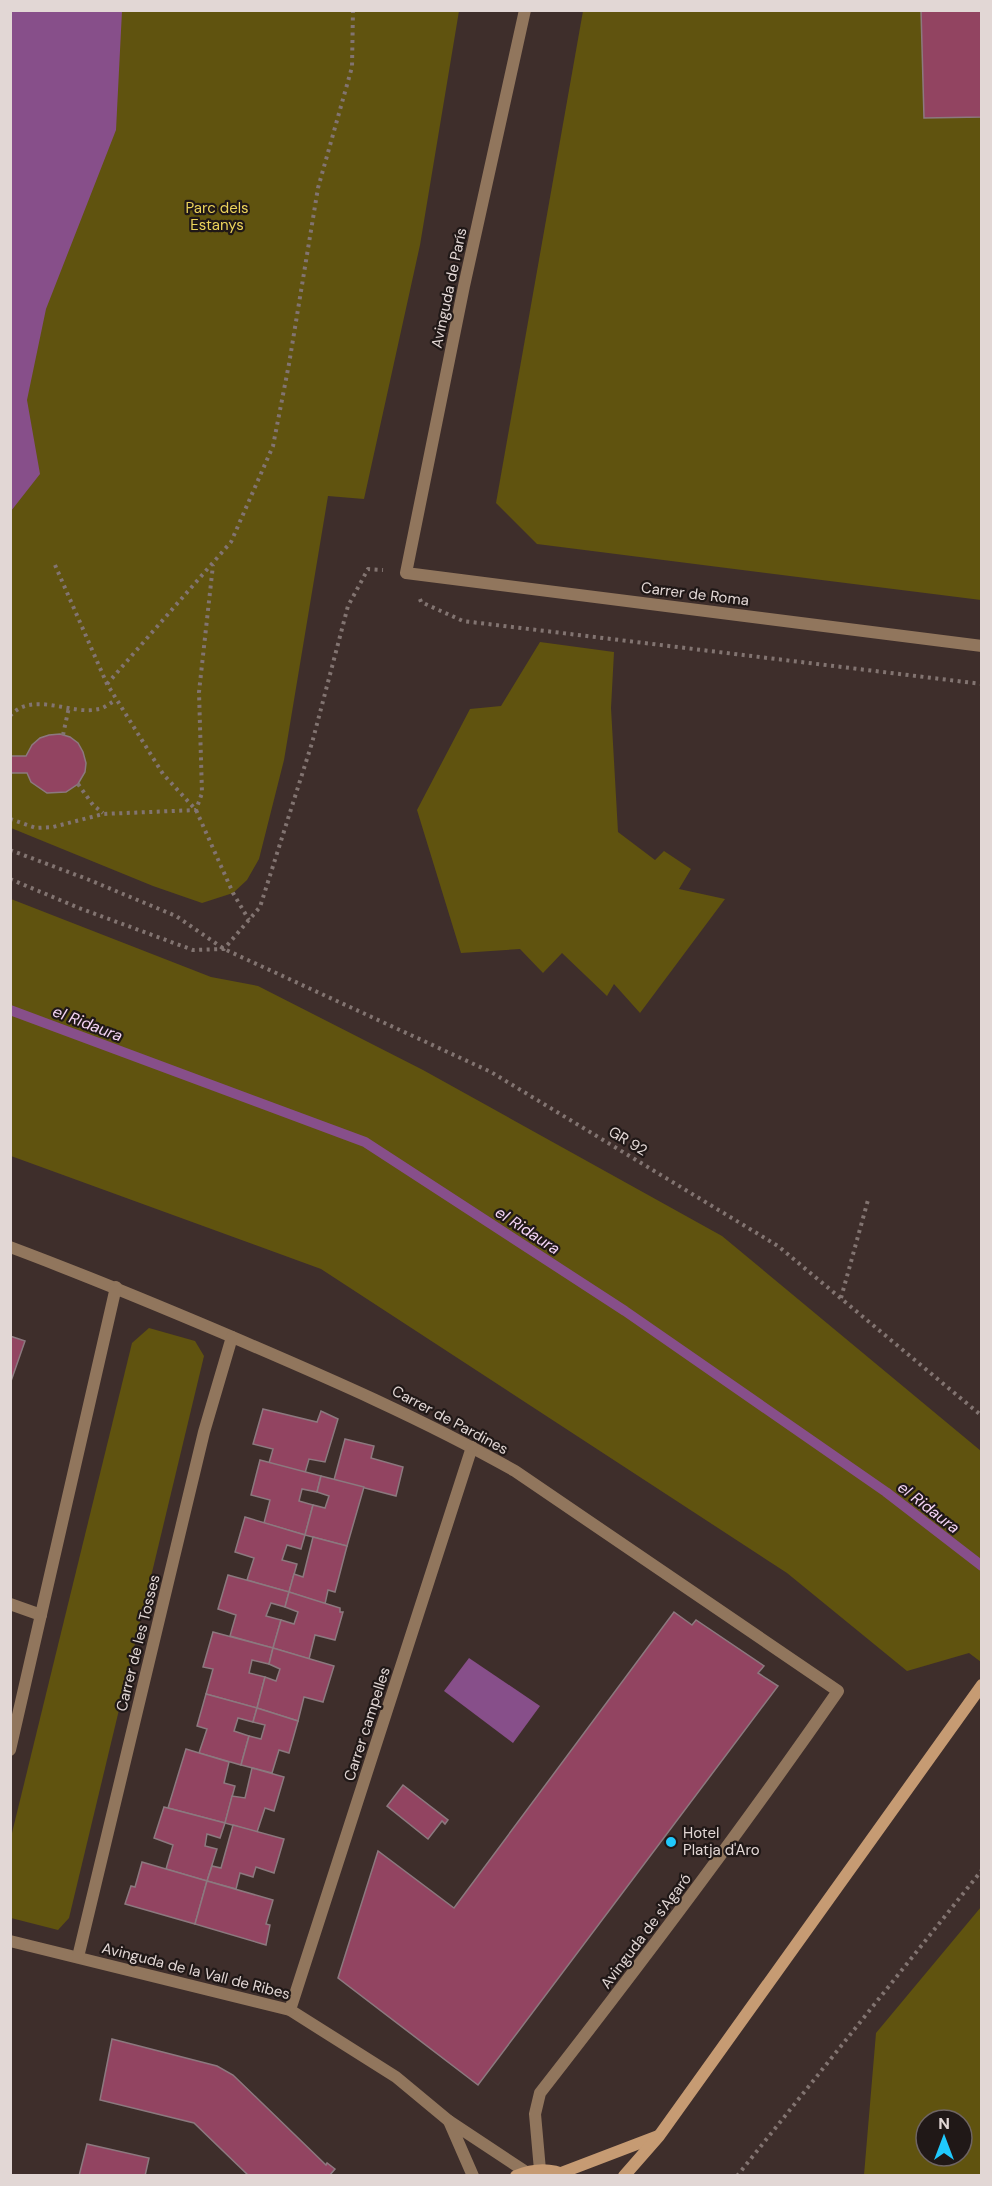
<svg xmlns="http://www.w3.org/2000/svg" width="992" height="2186" font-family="'DM Sans',sans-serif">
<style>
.green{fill:#60530f;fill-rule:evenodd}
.water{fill:#874f8a}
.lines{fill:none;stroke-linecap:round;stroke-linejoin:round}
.stream{stroke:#874f8a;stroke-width:10}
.building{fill:#924461;stroke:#8c797f;stroke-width:1.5}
.path{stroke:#827471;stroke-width:4;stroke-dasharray:3 4.5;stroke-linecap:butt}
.minor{stroke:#91765d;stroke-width:12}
.secondary{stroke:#c69b73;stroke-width:12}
.poi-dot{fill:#20c9fd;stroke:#201817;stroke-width:2}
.labels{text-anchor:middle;stroke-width:4.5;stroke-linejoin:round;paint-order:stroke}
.park-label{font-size:15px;fill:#ecd35b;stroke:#201817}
.street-label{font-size:15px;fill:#e2d7d5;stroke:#201817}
.poi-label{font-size:15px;fill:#e2d7d5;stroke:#201817;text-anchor:start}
.water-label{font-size:16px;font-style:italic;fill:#f4d4f5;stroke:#201817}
</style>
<rect width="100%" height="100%" fill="#3e2e2b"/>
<g class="green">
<path d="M11,11h448l-39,234 -56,254 -36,-3 -44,264 -25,99 -12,21 -14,13 -31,10 -49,-17 -142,-58z"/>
<path d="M583,11h398v589l-444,-56 -41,-41z"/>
<path d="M540,642l74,10 -3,56 7,124 37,28 9,-9 27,18 -12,20 46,10 -85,114 -26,-29 -7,12 -45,-43 -19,20 -23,-24 -59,4 -44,-143 53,-101 31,-3z"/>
<path d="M11,899l200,78 47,9 165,84 299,166 259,215v211l-12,-9 -62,18 -120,-98 -466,-304 -310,-113z"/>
<path d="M149,1328l46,13 9,15 -135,562 -11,12 -47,-12v-81l121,-494z"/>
<path d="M981,1907v268h-117l12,-142zM926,2120h36v36h-36z"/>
</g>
<g class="water">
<path d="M11,10l111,1 -6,119 -70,179 -19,91 13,74 -29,37z"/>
<path d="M469,1658l71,48 -27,37 -69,-52z"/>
</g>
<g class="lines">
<path class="stream" d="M10,1010l355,132 260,169 261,181 96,74"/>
</g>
<g class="building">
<path d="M921,10h61v107l-58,1z"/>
<path d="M49,735l11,-1 10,3 8,6 5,9 3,11 -1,9 -7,12 -12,8 -19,1 -16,-11 -4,-9h-17v-17h16l6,-11 8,-7z"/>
<path d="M10,1336l15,5 -15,43z"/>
<path d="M263,1409l54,13 4,-11 17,8 -13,43 -16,-3 -4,14 -36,-10 4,-14 -20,-5z"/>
<path d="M345,1439l29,7 -3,12 32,9 -7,29 -62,-16z"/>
<path d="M260,1460l61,16 -4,16 -15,-3 -3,12 14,4 -8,30 -41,-12 6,-23 -19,-5z"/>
<path d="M321,1476l43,11 -17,59 -42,-11 8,-30 12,3 4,-12 -12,-4z"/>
<path d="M245,1517l60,18 -4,14 -14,-4 -5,15 15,4 -8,28 -42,-12 7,-22 -19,-6z"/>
<path d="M313,1537l34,9 -12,46 -7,-2 -3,14 -36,-12 5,-18 9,3z"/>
<path d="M228,1575l61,17 -4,15 -14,-4 -5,13 15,4 -8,28 -43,-12 6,-21 -18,-6z"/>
<path d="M289,1592l51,16v4h3l-8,28 -20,-5 -6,24 -36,-11 8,-28 13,4 4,-12 -13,-5z"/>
<path d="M674,1612l18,13 4,-5 68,46 -6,7 20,13 -300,399 -140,-107 40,-127 76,57z"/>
<path d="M213,1632l60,16 -4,16 -17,-4 -3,13 16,4 -8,31 -51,-14 7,-25 -10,-2z"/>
<path d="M273,1648l61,18 -11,36 -19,-5 -6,24 -41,-13 8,-31 11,4 4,-12 -11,-5z"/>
<path d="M206,1694l51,14 -4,14 -15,-4 -4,13 15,5 -8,29 -42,-12 8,-24 -10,-3z"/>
<path d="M257,1708l41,13 -9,32 -10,-3 -7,23 -31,-8 8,-29 12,3 4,-14 -12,-3z"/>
<path d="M186,1749l43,13 -5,21 11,3 -10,37 -57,-15z"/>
<path d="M252,1768l32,9 -10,34 -9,-3 -8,24 -32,-9 7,-27 13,2z"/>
<path d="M403,1785l45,35 -3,4 -3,-3 -14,18 -41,-33z"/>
<path d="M164,1807l61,16 -5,15 -13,-4 -2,12 12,3 -10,32 -41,-12 7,-24 -19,-7z"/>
<path d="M233,1825l51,14 -10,34 -18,-6 -3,10 -13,-4 -4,16 -29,-8 5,-15 9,2z"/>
<path d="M142,1862l65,19 -12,43 -70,-20 6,-18 4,1z"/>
<path d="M207,1881l66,19 -7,24 4,1 -4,20 -71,-21z"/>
<path d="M112,2039l105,27 16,9 93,90 1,-2 8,6 -6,7h-80l-55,-53 -94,-23z"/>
<path d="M87,2144l62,14 -4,18h-66z"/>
</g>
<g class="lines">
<g class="path">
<path d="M55,565l52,119 56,90 33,36 37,83 16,27"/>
<path d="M420,599l1,3 42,19 519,63"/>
<path d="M107,684l124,-142 42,-96 16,-82 29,-176 34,-121 1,-57"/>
<path d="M10,716c23,-26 62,0 89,-7 6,-1 12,-7 17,-9"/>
<path d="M63,735l6,-28"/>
<path d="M78,784l15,21 10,8"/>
<path d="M10,819l26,9 17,-1 50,-13 93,-4 6,-17 -3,-101 14,-127"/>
<path d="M10,850l77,29 89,37 48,33 267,123 287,174 204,170"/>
<path d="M10,879l69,29 114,42 31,-1 36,-42 52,-164 36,-137 20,-37 15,1"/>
<path d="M841,1298l27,-98"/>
<path d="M737,2176l245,-306"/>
</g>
<g class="minor">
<path d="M525,10l-61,276 -58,287 576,73"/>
<path d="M10,1247c75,28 147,58 220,89 98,42 193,83 285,135l323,220c-95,137 -195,270 -298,402l-5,21 5,56"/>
<path d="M10,1604l31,11"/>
<path d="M10,1750l106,-463"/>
<path d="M10,1941l280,69 106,67 53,44"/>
<path d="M78,1957l126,-525 28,-95"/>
<path d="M290,2010l182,-563"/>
<path d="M473,2176l-24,-55 77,51"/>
</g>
<g class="secondary">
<path d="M561,2173l97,-37"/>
<path d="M516,2176c17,-7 35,-8 51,0"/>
<path d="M624,2176l35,-40 323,-451"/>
</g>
</g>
<circle class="poi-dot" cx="671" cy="1842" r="6"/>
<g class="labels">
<g class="park-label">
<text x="217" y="213">Parc dels<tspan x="217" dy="17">Estanys</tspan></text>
</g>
<g class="street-label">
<text transform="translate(449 288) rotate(-78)" y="5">Avinguda de París</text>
<text transform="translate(695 594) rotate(7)" y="5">Carrer de Roma</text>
<text transform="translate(628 1141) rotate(31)" y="5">GR 92</text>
<text transform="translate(450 1420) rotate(28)" y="5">Carrer de Pardines</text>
<text transform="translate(138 1643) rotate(-76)" y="5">Carrer de les Tosses</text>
<text transform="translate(367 1724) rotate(-72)" y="5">Carrer campelles</text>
<text transform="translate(646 1931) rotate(-53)" y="5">Avinguda de s'Agaró</text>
<text transform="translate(196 1971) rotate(14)" y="5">Avinguda de la Vall de Ribes</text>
</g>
<g class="poi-label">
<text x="683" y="1838">Hotel<tspan x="683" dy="17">Platja d'Aro</tspan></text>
</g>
<g class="water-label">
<text transform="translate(88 1023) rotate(21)" y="6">el Ridaura</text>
<text transform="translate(528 1230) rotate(33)" y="6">el Ridaura</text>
<text transform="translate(929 1507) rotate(38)" y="6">el Ridaura</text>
</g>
</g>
<rect width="992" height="2186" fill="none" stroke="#e2d7d5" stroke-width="24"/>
<g transform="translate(944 2138)"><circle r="28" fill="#201817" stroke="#6e6463" stroke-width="1.5"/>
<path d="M0-4.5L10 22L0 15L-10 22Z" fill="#20c9fd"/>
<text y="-9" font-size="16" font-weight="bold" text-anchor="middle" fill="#e2d7d5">N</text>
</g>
</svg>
